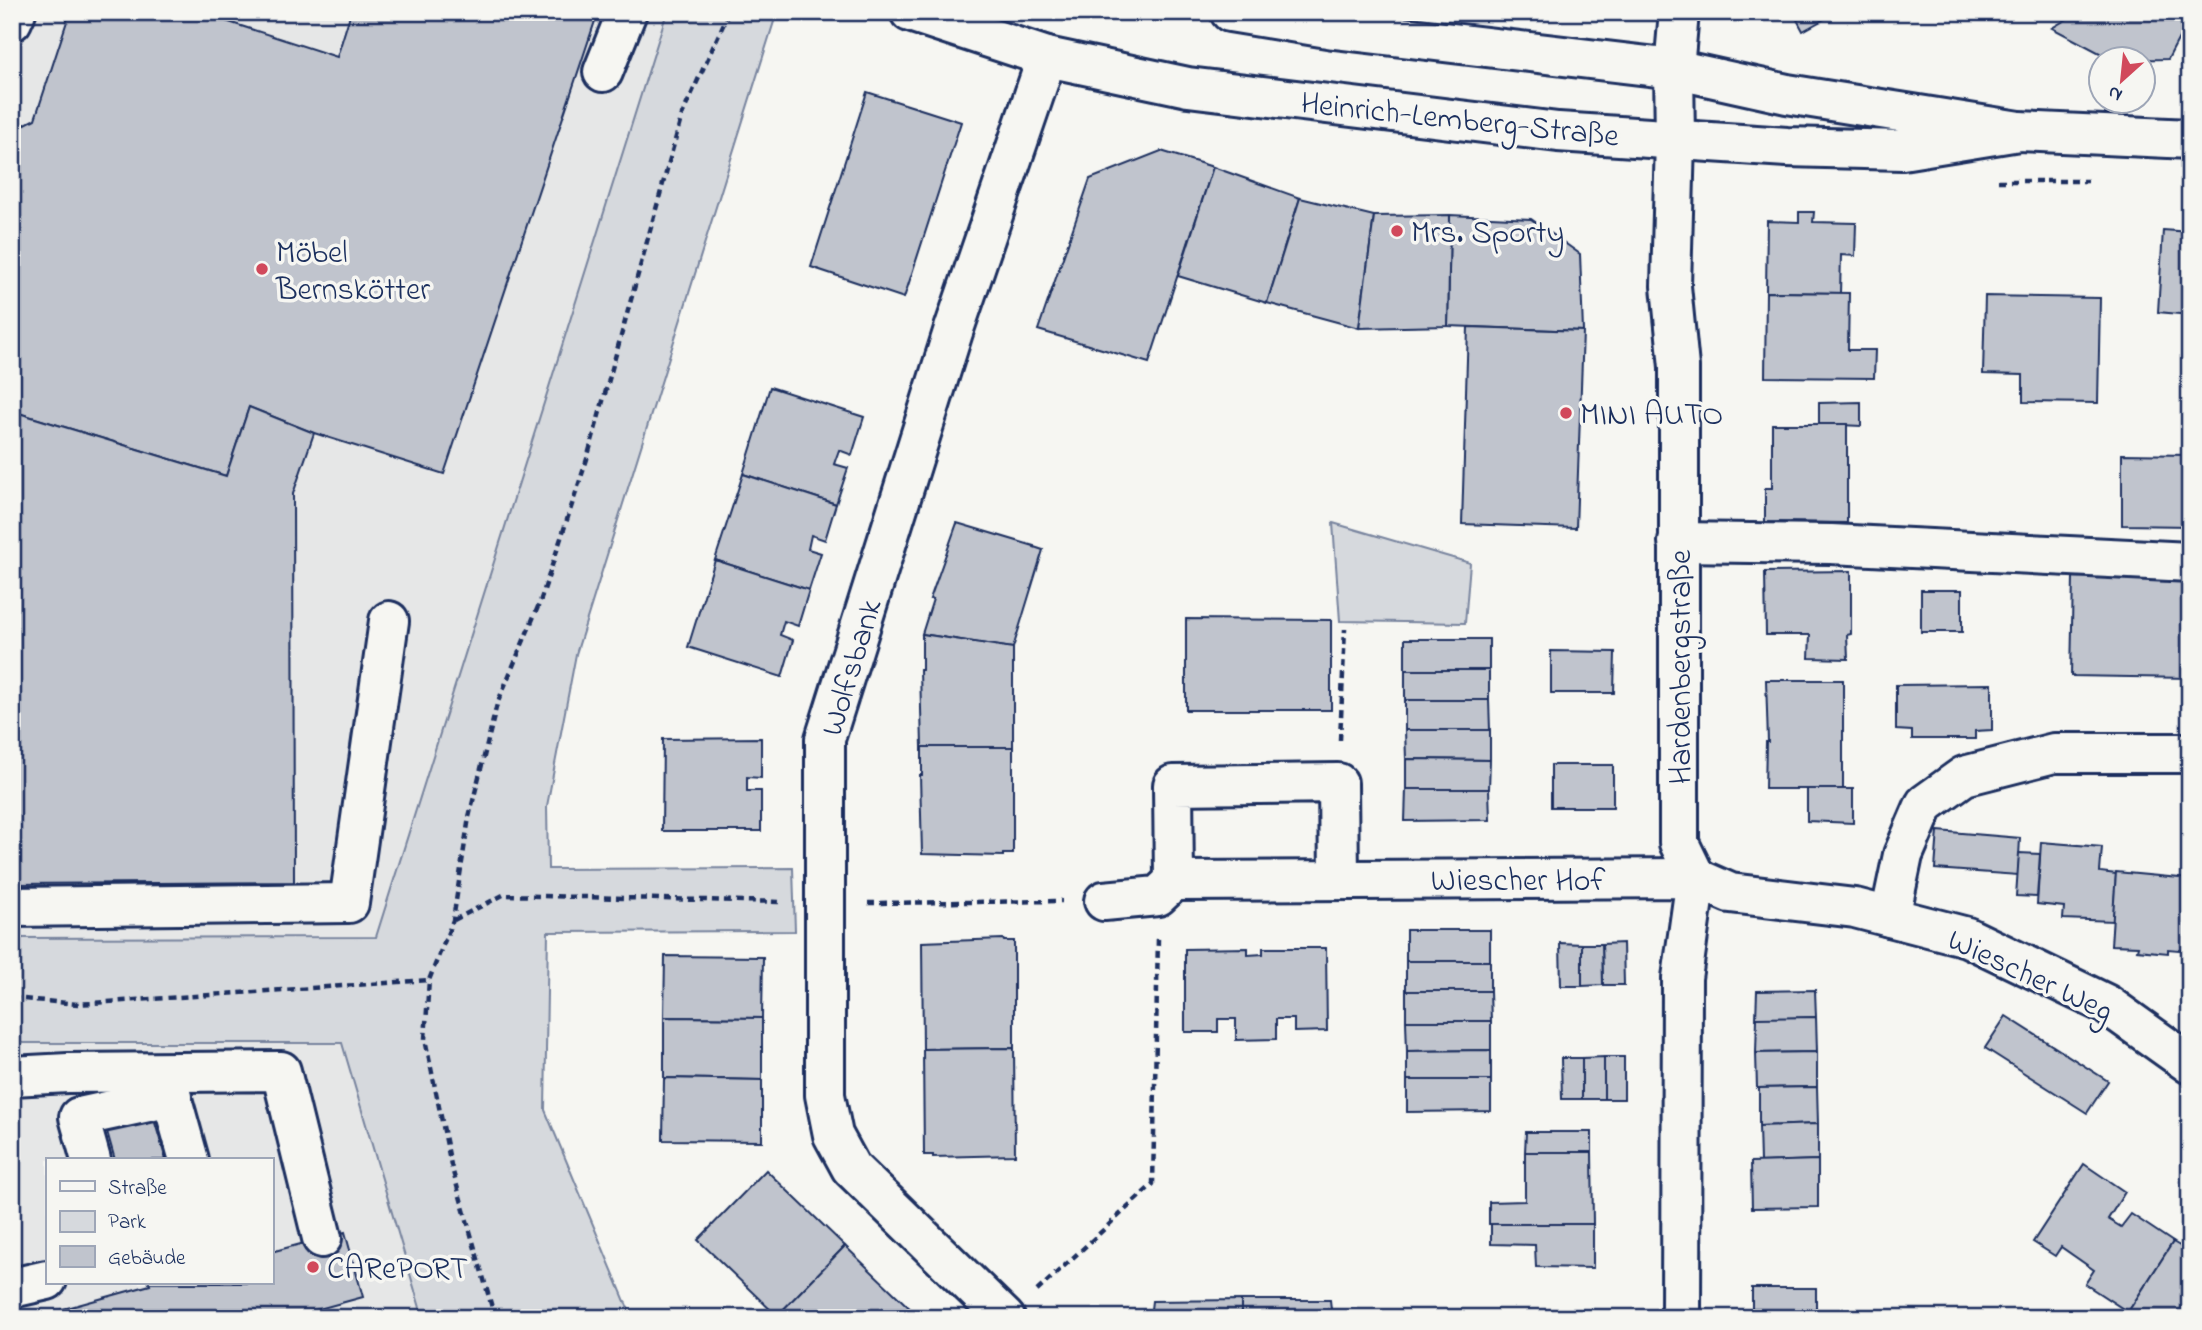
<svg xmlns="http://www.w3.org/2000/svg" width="2202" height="1330" font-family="'Indie Flower',sans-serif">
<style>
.built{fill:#e6e7e7;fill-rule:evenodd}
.green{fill:#d6d9dd;stroke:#78849e;stroke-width:2}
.building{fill:#c0c4cd;stroke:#1b2f5e;stroke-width:2}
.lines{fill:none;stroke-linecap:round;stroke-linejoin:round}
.minor-casing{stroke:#1b2f5e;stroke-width:44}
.path{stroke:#1b2f5e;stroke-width:4.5;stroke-dasharray:7 5;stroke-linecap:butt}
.minor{stroke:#f6f6f2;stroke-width:38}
.poi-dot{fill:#d1495b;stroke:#f6f6f2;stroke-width:2.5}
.labels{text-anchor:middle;stroke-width:7;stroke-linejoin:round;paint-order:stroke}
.street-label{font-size:32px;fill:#1b2f5e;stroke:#f6f6f2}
.poi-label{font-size:32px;fill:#1b2f5e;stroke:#f6f6f2;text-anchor:start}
</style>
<rect width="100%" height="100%" fill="#f6f6f2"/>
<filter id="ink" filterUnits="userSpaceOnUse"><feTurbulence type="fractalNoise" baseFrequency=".0143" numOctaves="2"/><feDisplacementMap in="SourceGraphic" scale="14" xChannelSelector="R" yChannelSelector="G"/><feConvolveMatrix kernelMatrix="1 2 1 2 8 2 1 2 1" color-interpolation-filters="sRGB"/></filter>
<g filter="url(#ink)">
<g class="built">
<path d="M12,12h655l-291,925 -364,1z"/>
<path d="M12,1043h330l81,275h-411zM47,1160h224v123h-224z"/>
</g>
<g class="green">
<path d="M667,12h110l-201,642 -29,152 1,63 245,-1 2,63 -247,1 -3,178 87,208h-209l-81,-275h-330v-105l364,-1z"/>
<path d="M1333,523l137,40 -5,60 -125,-2z"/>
</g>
<g class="building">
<path d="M70,12h128l139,45 14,-45h247l-154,462 -130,-41 -65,-26 -23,69 -214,-65v-280l23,-12z"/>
<path d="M1793,12h44l-34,19z"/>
<path d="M2079,12h111v5l-22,42 -55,1 -61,-32z"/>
<path d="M867,92l94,30 -57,176 -93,-31z"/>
<path d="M1161,151l52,16 -64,196 -111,-33 52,-151z"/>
<path d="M1213,167l87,31 -33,105 -89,-27z"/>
<path d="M1300,198l74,18 -15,112 -92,-25z"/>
<path d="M1799,212h15l-1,10 43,1 -1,33 -14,-1 -1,38 -74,-1 1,-71 32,1z"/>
<path d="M1450,215l81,4 49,35 3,77 -135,-5z"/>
<path d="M1450,215l-2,111 -89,2 15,-112z"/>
<path d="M2163,230l27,2v83l-32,-3z"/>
<path d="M1766,292l83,1 -1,57h27l-1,28 -109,-1z"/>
<path d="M1985,296l115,2 -2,105 -75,-1v-27l-40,-1z"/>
<path d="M1468,327l115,4 -7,197 -114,-4z"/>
<path d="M770,387l94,30 -12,38 -13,-5 -5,14 14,4 -12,36 -93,-30z"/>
<path d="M1861,402v24l-42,-2v-21z"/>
<path d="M249,407l65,26 -21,61 1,388 -282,2v-473l214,65z"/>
<path d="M1772,424h75v99l-82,-1v-34h7z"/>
<path d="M2122,454l68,1v71l-68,-1z"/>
<path d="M743,474l93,30 -11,36 -14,-5 -3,14 13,4 -12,37 -94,-30z"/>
<path d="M957,523l77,23v1l9,3 -30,98 -91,-14 11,-35h-3z"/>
<path d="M715,560l94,30 -11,36 -14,-5 -4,14 13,5 -11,37 -94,-30z"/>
<path d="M1851,571v63l-4,1 1,24 -39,-1 1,-23h-44l-1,-63z"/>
<path d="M2073,577l117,3v98l-119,-2z"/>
<rect x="1921" y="590" width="41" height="42"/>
<path d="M1186,619l145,1v90h-145z"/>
<path d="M922,634l91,14v99h-91l-2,-77h2z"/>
<rect x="1405" y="639" width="84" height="31"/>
<path d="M1551,651l64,1 -1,41h-63z"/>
<rect x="1405" y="670" width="84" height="30"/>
<path d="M1766,680h77v109h-78l1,-47h2z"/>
<path d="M1992,684v46l-17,1v8h-63v-8l-16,-1v-45z"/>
<path d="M1405,700h84l1,30h-85z"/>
<path d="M1405,730h85v30l-84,-1z"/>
<path d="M761,738v40l-14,-1v14h14v40h-99l1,-92z"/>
<path d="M922,747h91v107h-10v2l-81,-2 -2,-79h2z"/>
<path d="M1406,759l84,1 -1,29h-83z"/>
<rect x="1551" y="765" width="62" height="42"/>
<path d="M1406,789h83l1,31 -85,1z"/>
<path d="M1807,789h46v34l-46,-2z"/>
<path d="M1938,831l82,7 -2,37 -83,-6z"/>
<path d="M2041,842l61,5 -2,25 16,2 -3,47 -50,-2 1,-12 -27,-3z"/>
<path d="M2019,853l21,1 -3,43 -21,-1z"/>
<path d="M2116,872l74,7v72l-22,-2v4l-31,-3 1,-4 -27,-1z"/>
<rect x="1406" y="930" width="84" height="31"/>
<path d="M1003,939l1,2h10v107l-91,1 -1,-107z"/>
<path d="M1560,943l22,1v42h-21z"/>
<path d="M1623,943l1,42h-21l-1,-41z"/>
<path d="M1582,944h20l1,41 -21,1z"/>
<path d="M1248,948v7l15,-1v-6h63l1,83 -33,1v-13h-18v20l-40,1v-21h-18v13h-33v-83z"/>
<path d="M665,956l98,1 -1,61 -98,-1z"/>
<rect x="1406" y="961" width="84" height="30"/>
<path d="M1815,990l1,27 -60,2 1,-28z"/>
<path d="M1406,991h84l1,30h-85z"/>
<path d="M2006,1016l102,65 -21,32 -102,-65z"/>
<path d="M664,1017l98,1v62l-98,-2z"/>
<path d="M1816,1017l1,35 -61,1 1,-35z"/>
<path d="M1406,1021h85v29l-84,1z"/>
<path d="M1014,1048l1,107 -82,2v-2h-9l-1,-106z"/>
<path d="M1491,1050v30h-84v-29z"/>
<path d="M1817,1052v35l-60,1 -1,-35z"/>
<rect x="1604" y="1057" width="20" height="42"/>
<path d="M1604,1057v42h-22v-41z"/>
<path d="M1561,1058h21v41h-20z"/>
<path d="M664,1078l98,2v61l-99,-1z"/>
<path d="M1407,1080h84v31l-84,1z"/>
<path d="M1817,1087l1,37 -59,2v-38z"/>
<path d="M153,1116l13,44h-51l-9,-32z"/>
<path d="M1818,1124v36l-58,2 -1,-36z"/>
<path d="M1526,1132h66v20h-67z"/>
<path d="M1525,1152h67l1,72h-104v-22l36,-1z"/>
<path d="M1818,1160v47l-66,1 -1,-46z"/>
<path d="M2084,1164l41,28 -17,27 13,8 10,-13 42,28 -45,70 -43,-28 9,-14 -33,-23 -6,9 -22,-14z"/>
<path d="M766,1170l79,76 -68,70 -79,-76z"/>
<path d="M1491,1224h102v44l-57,-1 -1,-22 -44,-1z"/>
<path d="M345,1232l18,65 -77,21h-255l119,-33 -1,-2h122v-31z"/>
<path d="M2173,1242l17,10v66h-53l-9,-6z"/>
<path d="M845,1246l75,72 -143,-2z"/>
<rect x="1752" y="1288" width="64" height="30"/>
<path d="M1241,1300v18h-91l2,-17z"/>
<path d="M1241,1300h89l2,18h-91z"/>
</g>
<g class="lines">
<defs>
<g id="minor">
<path d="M910,12l137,45 141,30 370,45 229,15 115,3 117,-19"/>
<path d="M1230,12l104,17 340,40 113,25 232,37 171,8"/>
<path d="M1679,12l-5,57 1,71 -4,146 8,81v476l17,35 -14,100 -1,340"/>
<path d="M12,21l4,-9"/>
<path d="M603,72l24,-60"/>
<path d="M1678,542l153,2 359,18"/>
<path d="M1339,879l-1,-96 -165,2 1,96 522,-3 34,15 125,15 112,29 139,67 84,60"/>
<path d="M1104,901l54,-5 16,-15"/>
<path d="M12,907l337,-4 40,-282"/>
<path d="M1890,917l13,-62 22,-51 39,-28 90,-23h136"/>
<path d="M165,1074l24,86"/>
<path d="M12,1076l56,-3 213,-2 41,167"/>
<path d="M91,1160l-12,-43 93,-20"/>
<path d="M12,1288l35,-8"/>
<path d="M1005,1318l-154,-150 -18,-33 -8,-40v-356l128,-407 94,-275"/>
</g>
</defs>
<use href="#minor" class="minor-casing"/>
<g class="path">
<path d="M1998,181h90"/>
<path d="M1340,740l5,-111"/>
<path d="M868,903l194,-2"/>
<path d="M454,920l49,-25 279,7"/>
<path d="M12,998l66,6 351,-24"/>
<path d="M1037,1291l116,-107 5,-247"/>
<path d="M495,1318l-44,-153 -26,-126 4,-59 24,-60 16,-103 28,-113 43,-102 47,-143 95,-344 47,-103"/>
</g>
<use href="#minor" class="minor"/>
</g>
</g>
<g class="poi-dot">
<circle cx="1397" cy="231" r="7"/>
<circle cx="262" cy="269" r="7"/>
<circle cx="1566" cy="413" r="7"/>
<circle cx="313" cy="1267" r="7"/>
</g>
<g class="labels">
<g class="street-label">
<text transform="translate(1460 118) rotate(6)" y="11">Heinrich-Lemberg-Straße</text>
<text transform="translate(850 667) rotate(-73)" y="11">Wolfsbank</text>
<text transform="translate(1679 667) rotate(-90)" y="11">Hardenbergstraße</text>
<text x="1518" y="890">Wiescher Hof</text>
<text transform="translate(2031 974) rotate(25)" y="11">Wiescher Weg</text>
</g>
<g class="poi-label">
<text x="1411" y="242">Mrs. Sporty</text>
<text x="276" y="262">Möbel<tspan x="276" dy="37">Bernskötter</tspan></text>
<text x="1580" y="424">MINI AUTO</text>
<text x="327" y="1278">CARePORT</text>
</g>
</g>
<rect width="2202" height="1330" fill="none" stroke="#f6f6f2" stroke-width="42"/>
<rect x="21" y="21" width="2160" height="1288" fill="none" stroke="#1b2f5e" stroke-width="2.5" filter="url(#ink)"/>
<rect x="46" y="1158" width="228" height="126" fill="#f6f6f2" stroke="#9ea6b7" stroke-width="2"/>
<rect x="60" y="1181" width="35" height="10" fill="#f6f6f2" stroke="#9ea6b7" stroke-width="2"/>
<text x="108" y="1194" font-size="21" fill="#1b2f5e">Straße</text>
<rect x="60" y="1211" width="35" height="21" fill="#d6d9dd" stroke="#9ea6b7" stroke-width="2"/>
<text x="108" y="1228" font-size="21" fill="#1b2f5e">Park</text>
<rect x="60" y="1246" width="35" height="21" fill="#c0c4cd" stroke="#9ea6b7" stroke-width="2"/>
<text x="108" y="1264" font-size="21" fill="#1b2f5e">Gebäude</text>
<g transform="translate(2122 80) rotate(207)"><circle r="33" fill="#f6f6f2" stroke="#9ea6b7" stroke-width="2"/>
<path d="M0-5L12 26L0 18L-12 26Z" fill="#d1495b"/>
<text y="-10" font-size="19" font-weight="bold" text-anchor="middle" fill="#1b2f5e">N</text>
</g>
</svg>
